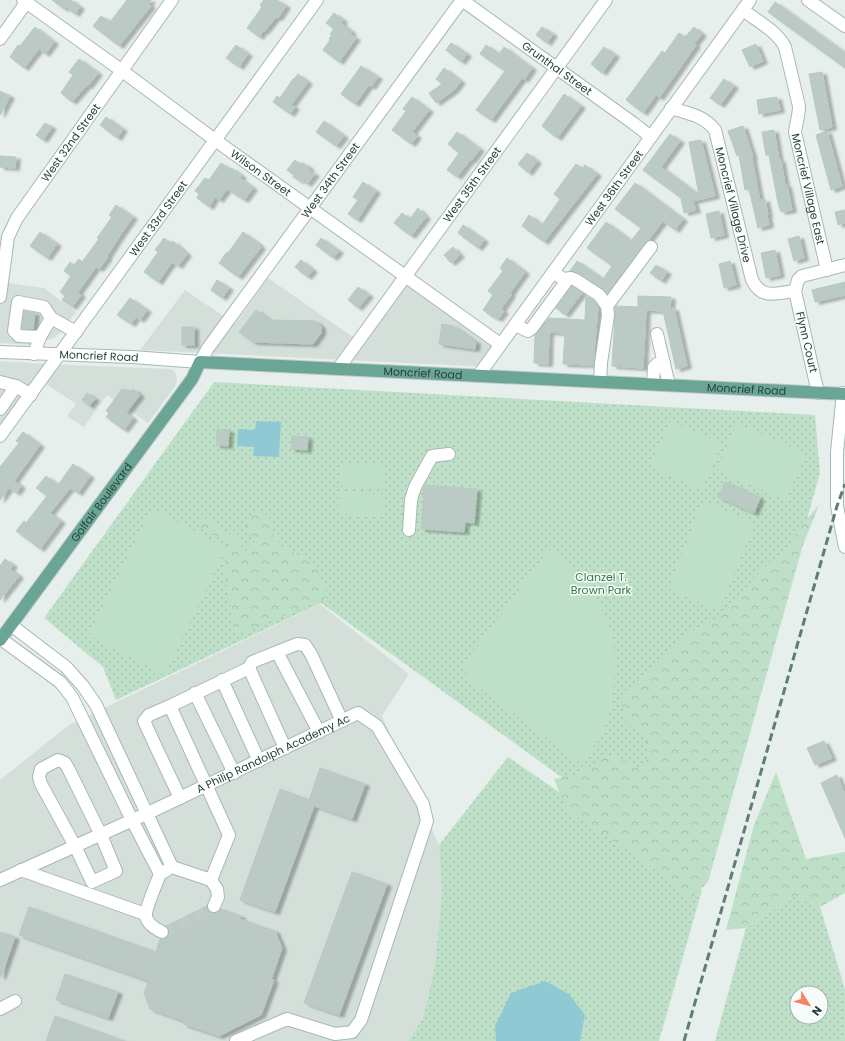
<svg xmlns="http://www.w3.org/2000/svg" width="845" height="1041" font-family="Poppins,sans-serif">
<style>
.built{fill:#d4dfda}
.green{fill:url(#green-dots);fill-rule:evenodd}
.forest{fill:url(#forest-crowns)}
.pitch{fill:#bfe0c8}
.water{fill:#8ec9d4}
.building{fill:#bbcac4;stroke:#b8c9c2;filter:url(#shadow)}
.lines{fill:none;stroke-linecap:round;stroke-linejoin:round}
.minor-tunnel{stroke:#bfccc8;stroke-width:12;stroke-dasharray:12 6;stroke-linecap:butt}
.minor-casing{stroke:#a8b8b2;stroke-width:14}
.major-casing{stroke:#c2cac8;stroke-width:14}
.minor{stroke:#fff;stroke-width:12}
.major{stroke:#6aa596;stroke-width:12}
.rail{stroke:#5f7d75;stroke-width:3;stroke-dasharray:8 4;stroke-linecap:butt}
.labels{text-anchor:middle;stroke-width:3;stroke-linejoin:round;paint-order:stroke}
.street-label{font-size:11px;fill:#24423a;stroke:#f7fbf9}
.park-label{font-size:11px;fill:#2d7a4b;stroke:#f7fbf9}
</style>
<defs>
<pattern id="green-dots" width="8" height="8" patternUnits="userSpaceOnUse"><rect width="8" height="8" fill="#bfe0c8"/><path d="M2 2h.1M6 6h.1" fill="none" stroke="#a4c1ad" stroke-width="1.8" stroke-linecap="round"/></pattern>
<pattern id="forest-crowns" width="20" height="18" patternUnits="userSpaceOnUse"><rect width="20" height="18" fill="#bfe0c8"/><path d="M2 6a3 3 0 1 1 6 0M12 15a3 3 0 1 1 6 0" fill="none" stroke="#a4c1ad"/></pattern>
<filter id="shadow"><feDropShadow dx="4.5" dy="2.5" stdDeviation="1" flood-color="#0004"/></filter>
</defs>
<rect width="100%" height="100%" fill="#e6efeb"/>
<g class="built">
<path d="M0,264l7,19 37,5 32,24 -15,20 -7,6 -23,7 -31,-2z"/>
<path d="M268,278l95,66 44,-60 96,67 -12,16 -351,-17 45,-60 50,34z"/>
<path d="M0,361l45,3 126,5 4,3 2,7 -1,6 -28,38 -41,-28 -23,32 -17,-11 9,-12 -40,-27 -36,49z"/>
<path d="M320,604l89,70 -27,42 57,129 3,45 -7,76 -12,52 -15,23h-408v-261l69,-55z"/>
</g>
<g class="green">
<path d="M214,382l601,33 5,58 -115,408 -384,-278 -205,97 -13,-33 -59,-49z"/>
<path d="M508,757l194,133 -43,151h-251l15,-23 12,-52 7,-76 -3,-45z"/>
<path d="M794,896l26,11 25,82v52h-130l31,-113zM797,993h24v24h-24z"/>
</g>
<g class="forest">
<path d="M819,505l-16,40 -95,337 -18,17 -28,-24 -46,-33 -48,-30 -14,-33 25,-5 28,-20 35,15 8,-18 -6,-14 -18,-14 -6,-27 75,-67 27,-14 39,-45 28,-24 8,-16z"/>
<path d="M260,510l10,8 2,16 10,13 32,15 15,36 -92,36 -9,-35 -4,-33 3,-24 -26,-13 -3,-16 39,25 7,14 11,-11 -10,-18z"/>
<path d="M776,772l30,87 39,-7v41l-25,14 -26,-11 -48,32 -20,2 28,-105z"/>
</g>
<g class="pitch">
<path d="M670,421l52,22 -20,47 -52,-22z"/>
<path d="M736,423l70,30 -20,47 -69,-29z"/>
<path d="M340,463l44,2 -1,23 -43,-2z"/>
<path d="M339,492l44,2 -1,23 -44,-3z"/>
<path d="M703,501l52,22 -36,88 -51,-22z"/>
<path d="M152,508l74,40 -62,127 -75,-40z"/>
<path d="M549,549l24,19 26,34 14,34 2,31 -3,39 -10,29 -21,29 -114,-85 -2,-16z"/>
</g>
<g class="water">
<path d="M256,421l25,1 -2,35 -26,-1 1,-9 -17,-1 1,-17 17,1z"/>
<path d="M545,981l24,13 16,21 -5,26h-84l-1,-15 16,-33z"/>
</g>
<g class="building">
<path d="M52,0h19l9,7 -5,7 -9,-7 -2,2z"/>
<path d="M127,0h24l-3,4 3,2 -32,40 -26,-20 8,-10 9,6z"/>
<path d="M264,0h13l9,6 -8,12 -2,-1 -12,15 -1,-1 -4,6 -12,-9 15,-21 -2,-2z"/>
<path d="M775,2l70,51v15l-77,-56z"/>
<path d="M334,13l9,7 -2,3 11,9 -2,2 6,4 -17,24 -16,-12 7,-10 -1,-1 3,-4 -2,-1 4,-5 -8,-6z"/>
<path d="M35,27l19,15 -9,12 -6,-5 -15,19 -14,-11 8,-12 2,1z"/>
<path d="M542,27l11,7 -6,9 -11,-8z"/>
<path d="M694,27l8,7 -8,10 2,1 -37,53 -3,-3 -13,18 -17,-13 36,-49 3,2 14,-20 6,4z"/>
<path d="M451,43l16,11 -6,8 -15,-12z"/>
<path d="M756,44l7,17 -13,6 -8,-17z"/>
<path d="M236,45l12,9 -9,13 -13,-9z"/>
<path d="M486,45l13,9 5,-7 28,21 -8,12 -2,-2 -31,42 -15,-10 29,-39 -25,-17z"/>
<path d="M604,47l11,8 -13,18 -11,-9z"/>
<path d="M79,59l19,14 -10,13 -1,-1 -15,17 -11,-9 12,-18 -4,-3z"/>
<path d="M361,66l17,11 -7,10 -2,-2 -14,19 -14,-10z"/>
<path d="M444,68l17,13 -7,9 -18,13 -7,-10 13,-9 -6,-5z"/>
<path d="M822,72l10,55 -12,3 -11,-56z"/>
<path d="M298,74l10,8 -17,23 4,2 -5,7 -17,-12 4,-6 3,2 13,-19h1z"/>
<path d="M724,79l10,7 -14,19 -10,-7z"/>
<path d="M0,91l10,5 -10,19z"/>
<path d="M564,94l17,12 -24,32 -15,-12z"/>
<path d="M412,97l17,13 -17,22 5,4 -6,8 -19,-14 14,-19 -3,-2z"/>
<path d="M777,97l3,13 -21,4 -2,-14z"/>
<path d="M106,117l17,12 -6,9 -17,-13z"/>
<path d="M324,121l20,15 -8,10 -20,-14z"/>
<path d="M45,123l7,4 -9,13 -7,-5z"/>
<path d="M743,126l10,31 -1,1 8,43 5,-2 3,16h-1l2,10 -11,3 -9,-39 -4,1 -6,-35 -2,1 -9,-25z"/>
<path d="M774,130l5,30h2l4,25h2l5,25 -11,2 -3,-9 -9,-48h-3l-4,-23z"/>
<path d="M827,131l15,55 -11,4 -15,-55z"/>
<path d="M457,132l23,17 -9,12 -1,-1 -13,17 -10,-7 12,-17 -11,-9z"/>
<path d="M670,134l10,7 -19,26 38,28 -10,-53 12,-2 14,56 -22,5 3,9 -12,3 -3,-15 -38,-28z"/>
<path d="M527,153l10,8 -9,12 -10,-9z"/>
<path d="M0,156l16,1 -1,11 -15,-1z"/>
<path d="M295,160l6,5 2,-2 7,5 -2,2 7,4 -8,10 -6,-4 -1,1 -7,-4 1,-2 -7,-5z"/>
<path d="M221,163l10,7 1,-2 10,8 -2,2 13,10 -9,12 -17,-11 -8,11 -4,-3 -6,10 -12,-9 2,-4 -4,-3 10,-13 4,2z"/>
<path d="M576,164l7,5 2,-4 12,9 -53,68 -22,-16 7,-11 13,10 18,-26 -6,-5z"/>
<path d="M363,182l13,9 -19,29 -9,-6 10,-14 -5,-3z"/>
<path d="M635,183l48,36 -8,11 -12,-9 -56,72 -4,-4 -23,-15 -10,-3 7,-10 26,18 9,-13 -25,-18 19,-26 25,19 10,-13 -26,-19z"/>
<path d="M116,205l17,12 -12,17 -14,22 1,1 -9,12 -3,-2 -18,25 3,3 -9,12 -10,-7 3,-4 -5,-4 11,-16 -7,-5 6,-9 4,3 5,-6 3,3 17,-23 -2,-1 15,-21 -3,-2z"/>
<path d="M418,208l8,9 -15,19 -17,-13 8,-10 8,6z"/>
<path d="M845,210v13l-7,2 -3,-13z"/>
<path d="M719,211l5,24 -13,3 -5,-24z"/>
<path d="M463,225l21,15 -6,8 -20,-15z"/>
<path d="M40,232l17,12 -10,14 -17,-12z"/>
<path d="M243,232l16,12v1l2,2 -23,30 -19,-14 8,-11 1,1z"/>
<path d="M799,236l5,22 -10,3 -6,-22z"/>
<path d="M164,238l7,6 2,-3 14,13 -9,12 -6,-4 -14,20 -14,-10 14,-20 -3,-2z"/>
<path d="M321,238l18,13 -6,7 -17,-13z"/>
<path d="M453,247l7,8 -9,8 -7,-8z"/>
<path d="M775,250l5,25 -14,3 -5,-25z"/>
<path d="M507,258l18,14 -15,21 1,2 -10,14 3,2 -6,8 -3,-2 -1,1 -11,-8 10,-15 -5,-4 15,-20 -3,-3z"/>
<path d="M301,260l12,10 -6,7 -12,-10z"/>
<path d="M730,261l6,24 -12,3 -5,-24z"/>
<path d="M656,265l11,7 -6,9 -11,-8z"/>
<path d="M217,280l12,8 -7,10 -11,-8z"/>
<path d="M845,282v13l-30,7 -3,-12z"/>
<path d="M572,286l10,7 -17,22 -9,-7z"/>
<path d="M358,287l11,8 -11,13 -10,-8z"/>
<path d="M586,296l8,5 4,5 -5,59 -30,-1 2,-31 -16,-1 -1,32 -14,-1 1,-28 14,-17 36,2z"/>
<path d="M638,296l33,1 -1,12 4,-1 13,58 -11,3 -13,-58 -17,-1 -3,58 -31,-2 3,-50v-8l1,-2 22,1z"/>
<path d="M130,298l17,12 -7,10 -4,-3 -5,7 -14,-9z"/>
<path d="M256,310l14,10 45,1 6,5v7l-8,11 -60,-2 -14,-10z"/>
<path d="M24,311l11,2 -2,16 -11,-1z"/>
<path d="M442,324l11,2 23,16 -1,7 -36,-5z"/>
<rect x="182" y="327" width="12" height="18"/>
<path d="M122,389l10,2 1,-2 7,6 -14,18 7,5 -9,12 -18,-13 3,-4 -3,-2z"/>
<path d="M87,393l8,6 -6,7 -7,-6z"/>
<path d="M217,429l12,1 -1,16 -12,-1z"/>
<path d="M23,432l17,13 -26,36 7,5 -5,7 -7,-5 -9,12v-33l19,-24 -3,-2z"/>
<path d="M292,436l16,1 -1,13 -16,-1z"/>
<path d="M73,464l17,12 -12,17 -8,-5 -20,25 11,8 -21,28 -24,-18 8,-10 2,2 21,-27 -11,-8 10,-12 12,9z"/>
<path d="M725,482l35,16 -6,15 -36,-16z"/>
<path d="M424,485l53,4 -3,34 -9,-1 -1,10 -43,-3 3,-34h-1z"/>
<path d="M5,559l8,6 -3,4 9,7 -19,24v-34z"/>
<path d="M824,741l8,17 -17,7 -8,-17z"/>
<path d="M320,768l45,16 -13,35 -38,-13 -39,106 -35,-12 40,-111 29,11z"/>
<path d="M837,775l8,20v43l-24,-55z"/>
<path d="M352,872l35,12 -48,131 -35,-12z"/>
<path d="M207,906l1,4 3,3 7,-1 3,-3 20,7 -1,3 35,12 7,17 -11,32h3l-13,35 -42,21 -36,-12 1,-3 -34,-12 -6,-16 5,-12 -130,-46 10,-28 127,45 4,-13 6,-1 3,-3v-4l-3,-5z"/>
<path d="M0,932l15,5 -14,40 -1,-1z"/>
<path d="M65,974l53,18 -10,26 -52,-18z"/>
<path d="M55,1016l67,24v1h-76z"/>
</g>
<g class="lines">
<path class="minor-tunnel" d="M162,932c16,-3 40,-15 52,-26"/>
<defs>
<g id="minor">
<path id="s1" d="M23,0l98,70 94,70 285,204"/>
<path id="s2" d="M462,0l171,123 18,14"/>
<path d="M808,0l37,26"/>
<path id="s3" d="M743,10c14,11 34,21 42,37l14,59c0,10 -3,17 -4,26l32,138"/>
<path d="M0,39l28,-39"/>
<path id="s4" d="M671,108c18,6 32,7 44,22l37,150c10,20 24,13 43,11"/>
<path d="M553,272l10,7 8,-1 5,2 23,15 8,11 1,9 -7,48 -1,19"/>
<path id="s5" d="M0,297l8,-60 9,-19 155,-218"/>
<path d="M607,306l44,-59"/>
<path d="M515,325l13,6 4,-3 36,-49"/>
<path d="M657,334l12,51"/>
<path d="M40,337l-21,-1 -5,-5 4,-29 26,5 7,11 25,14"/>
<path id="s6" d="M0,352l132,5 68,5 8,-14 254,-348"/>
<path d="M34,354l6,-17 11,-19"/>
<path id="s7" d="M338,369l268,-369"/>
<path id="s8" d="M478,376l272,-376"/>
<path d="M0,382l16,4"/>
<path d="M653,384l1,-17 3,-3 7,-1"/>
<path d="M818,393l-23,-102 3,-11 4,-4 43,-11"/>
<path d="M843,393l-6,59v54l8,41"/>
<path d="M0,409l16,-23 15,9"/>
<path id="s9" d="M0,436l317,-436"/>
<path d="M409,530l2,-30 4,-13 17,-31 17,-2"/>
<path d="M11,625l55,42 17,19 13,19 76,162 39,13 6,9 1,8 -4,9"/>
<path d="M1,639l59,43 12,15 60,123 28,54"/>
<path d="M277,652l42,80"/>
<path d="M222,680l37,81"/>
<path d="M195,693l39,80"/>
<path d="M170,706l59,129 -18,45"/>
<path d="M285,748l-36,-80 3,-6 45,-18 8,1 6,9 31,67"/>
<path d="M58,760l7,3 3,5 33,67 15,36 -24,11 -17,-36 -34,-62 -2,-7 2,-8z"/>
<path d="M180,798l-25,-53 -11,-24 5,-6 21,-9 79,-38"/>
<path d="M21,870l124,44"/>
<path id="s10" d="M0,880l146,-66 212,-101 19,13 46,78 4,17 -66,199 -9,12 -17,2 -48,-15 -51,22"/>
<path d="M162,932c-6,-3 -17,-9 -16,-18 0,-6 11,-32 14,-40l7,-4"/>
<path d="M0,1009l15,-8"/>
</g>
<g id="major">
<path id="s11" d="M0,640l192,-261 8,-17 645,32"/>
</g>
</defs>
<use href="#minor" class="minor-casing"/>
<use href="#major" class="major-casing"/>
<use href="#minor" class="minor"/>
<use href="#major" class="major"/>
<path class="rail" d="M684,1041l153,-535 8,-22"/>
</g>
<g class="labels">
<g class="street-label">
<text dy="4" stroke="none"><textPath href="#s2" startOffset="117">Grunthal Street</textPath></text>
<text dy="4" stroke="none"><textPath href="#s5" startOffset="174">West 32nd Street</textPath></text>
<text dy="4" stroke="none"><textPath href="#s1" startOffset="294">Wilson Street</textPath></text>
<text dy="4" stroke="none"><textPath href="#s6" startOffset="424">West 34th Street</textPath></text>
<text dy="4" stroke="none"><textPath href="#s7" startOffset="228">West 35th Street</textPath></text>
<text dy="4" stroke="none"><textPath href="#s8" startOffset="232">West 36th Street</textPath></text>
<text dy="4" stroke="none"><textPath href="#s3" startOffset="202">Moncrief Village East</textPath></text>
<text dy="4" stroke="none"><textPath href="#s4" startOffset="127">Moncrief Village Drive</textPath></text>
<text dy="4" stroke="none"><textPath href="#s9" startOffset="269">West 33rd Street</textPath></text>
<text transform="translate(807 342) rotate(77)" y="4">Flynn Court</text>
<text dy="4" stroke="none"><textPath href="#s6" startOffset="99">Moncrief Road</textPath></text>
<text dy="4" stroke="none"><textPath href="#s11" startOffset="566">Moncrief Road</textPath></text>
<text dy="4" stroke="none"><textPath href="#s11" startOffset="890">Moncrief Road</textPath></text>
<text dy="4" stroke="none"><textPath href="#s11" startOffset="171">Golfair Boulevard</textPath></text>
<text dy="4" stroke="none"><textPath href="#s10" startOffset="301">A Philip Randolph Academy Ac</textPath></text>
</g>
<g class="park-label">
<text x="601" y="581">Clanzel T.<tspan x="601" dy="13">Brown Park</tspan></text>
</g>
</g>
<g transform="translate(809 1005) rotate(127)"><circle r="19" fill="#f7fbf9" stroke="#a3b1ad"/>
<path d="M0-3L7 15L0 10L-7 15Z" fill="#f4845f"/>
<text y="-6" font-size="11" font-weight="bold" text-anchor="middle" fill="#24423a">N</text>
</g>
</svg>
